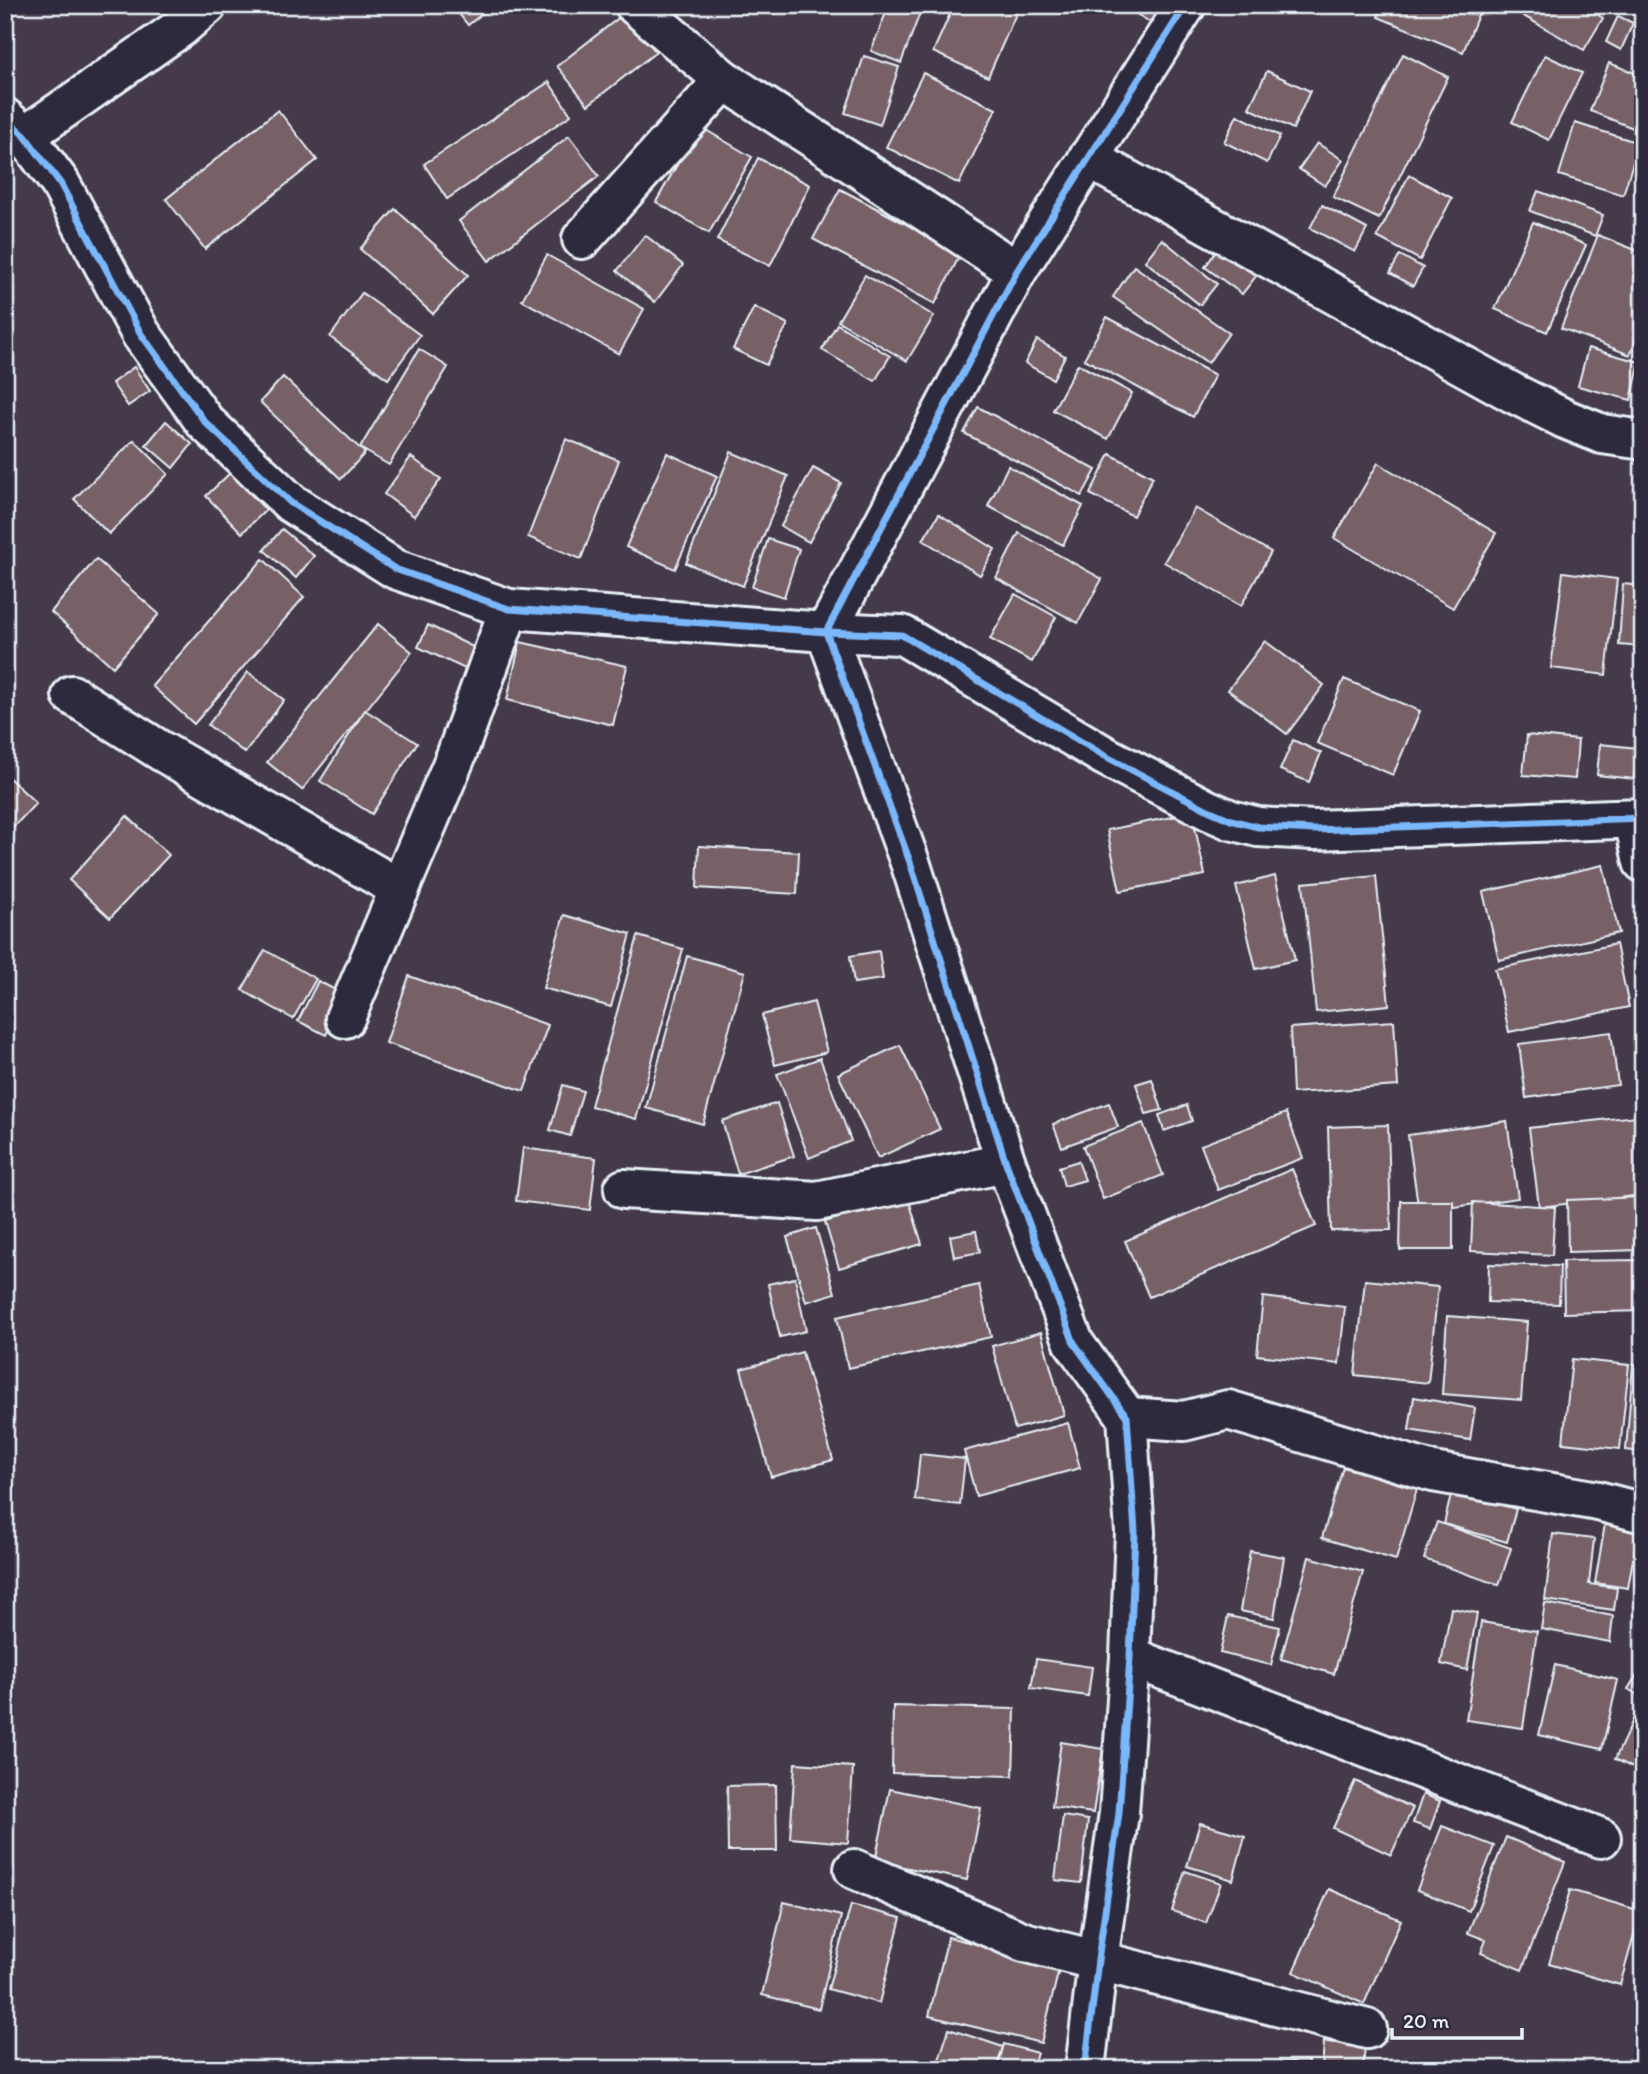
<svg xmlns="http://www.w3.org/2000/svg" width="1648" height="2074" font-family="Itim,sans-serif">
<style>
.building{fill:#776066;stroke:#e8f1f8;stroke-width:2}
.lines{fill:none;stroke-linecap:round;stroke-linejoin:round}
.street-casing{stroke:#e8f1f8;stroke-width:44}
.street{stroke:#2f2a3d;stroke-width:38}
.cycleway-casing{stroke:#2f2a3d;stroke-width:11}
.cycleway{stroke:#7ab7fb;stroke-width:7}
</style>
<rect width="100%" height="100%" fill="#453a49"/>
<filter id="ink" filterUnits="userSpaceOnUse"><feTurbulence type="fractalNoise" baseFrequency=".0143" numOctaves="2"/><feDisplacementMap in="SourceGraphic" scale="14" xChannelSelector="R" yChannelSelector="G"/><feConvolveMatrix kernelMatrix="1 2 1 2 8 2 1 2 1" color-interpolation-filters="sRGB"/></filter>
<g filter="url(#ink)">
<g class="building">
<path d="M452,5h41l-25,20z"/>
<path d="M889,5h34l-22,58 -30,-12z"/>
<path d="M954,5h66l-32,72 -55,-25z"/>
<path d="M1128,5h32l-10,17 -24,-14z"/>
<path d="M1383,5h99l-19,47 -85,-35z"/>
<path d="M1504,5h77l22,13 -19,32z"/>
<path d="M625,13l31,39 -68,53 -31,-39z"/>
<path d="M1618,16l15,7 -12,27 -15,-8z"/>
<path d="M1403,54l45,23 -69,142 -46,-22z"/>
<path d="M1545,55l37,18 -33,67 -37,-18z"/>
<path d="M864,56l35,11 -19,58 -35,-12z"/>
<path d="M1609,63l34,13v56l-53,-21z"/>
<path d="M1267,71l43,20 -17,38 -44,-21z"/>
<path d="M923,73l73,36 -37,75 -73,-37z"/>
<path d="M549,82l22,33 -124,84 -23,-35z"/>
<path d="M278,110l39,50 -112,89 -39,-50z"/>
<path d="M1237,115l43,21 -13,27 -43,-21z"/>
<path d="M1575,123l64,20 -16,52 -64,-20z"/>
<path d="M699,126l53,31 -43,76 -53,-31z"/>
<path d="M569,136l30,40 -110,85 -30,-40z"/>
<path d="M1317,143l26,17 -18,26 -26,-17z"/>
<path d="M758,158l52,27 -40,81 -53,-26z"/>
<path d="M1409,175l43,23 -32,62 -43,-23z"/>
<path d="M840,189l121,64 -26,51 -122,-65z"/>
<path d="M1538,191l65,24 -8,21 -65,-25z"/>
<path d="M1322,205l45,24 -12,23 -45,-24z"/>
<path d="M395,209l73,66 -35,39 -73,-65z"/>
<path d="M1533,222l53,23 -39,87 -52,-23z"/>
<path d="M645,235l38,30 -28,37 -38,-31z"/>
<path d="M1598,235l45,18v70l-13,32 -69,-27z"/>
<path d="M1162,239l55,45 -17,21 -55,-44z"/>
<path d="M1222,243l38,28 -18,23 -37,-27z"/>
<path d="M547,255l97,54 -25,45 -97,-54z"/>
<path d="M1400,255l23,13 -10,18 -23,-13z"/>
<path d="M1134,266l95,67 -21,30 -95,-66z"/>
<path d="M865,275l69,41 -27,45 -69,-40z"/>
<path d="M362,293l58,42 -32,44 -58,-42z"/>
<path d="M754,307l34,17 -22,41 -33,-16z"/>
<path d="M1107,317l108,58 -22,42 -109,-58z"/>
<path d="M837,324l53,32 -15,25 -53,-31z"/>
<path d="M1037,340l28,16 -12,23 -28,-16z"/>
<path d="M1588,348l52,14 -9,38 -53,-14z"/>
<path d="M419,349l29,18 -59,98 -29,-17z"/>
<path d="M1078,364l54,29 -24,46 -55,-29z"/>
<path d="M134,367l16,24 -22,15 -16,-23z"/>
<path d="M283,377l82,76 -24,26 -81,-77z"/>
<path d="M978,407l118,63 -14,26 -118,-63z"/>
<path d="M166,421l26,23 -19,24 -27,-23z"/>
<path d="M566,439l53,21 -38,99 -53,-22z"/>
<path d="M134,440l34,34 -59,60 -35,-35z"/>
<path d="M731,452l57,24 -45,110 -57,-23z"/>
<path d="M667,453l50,23 -42,93 -49,-22z"/>
<path d="M1110,454l43,23 -20,39 -43,-22z"/>
<path d="M411,457l30,22 -27,37 -30,-22z"/>
<path d="M1378,463l118,70 -43,75 -119,-70z"/>
<path d="M1008,466l75,40 -20,39 -75,-39z"/>
<path d="M813,468l28,15 -32,59 -28,-16z"/>
<path d="M230,473l36,37 -24,23 -36,-37z"/>
<path d="M1195,508l76,44 -30,54 -77,-44z"/>
<path d="M939,514l56,35 -15,26 -57,-35z"/>
<path d="M282,529l32,27 -18,22 -32,-28z"/>
<path d="M1019,533l83,46 -24,44 -82,-45z"/>
<path d="M768,539l31,10 -15,48 -32,-10z"/>
<path d="M96,559l63,55 -46,53 -62,-55z"/>
<path d="M263,559l41,38 -110,127 -42,-38z"/>
<path d="M1563,572l54,7 -11,96 -55,-7z"/>
<path d="M1623,584l20,2v61l-24,-2z"/>
<path d="M1015,594l41,23 -24,45 -42,-23z"/>
<path d="M378,624l34,28 -110,138 -35,-28z"/>
<path d="M428,625l47,23 -10,21 -47,-22z"/>
<path d="M1265,641l59,44 -37,49 -59,-44z"/>
<path d="M520,642l107,24 -14,59 -106,-25z"/>
<path d="M248,672l36,28 -39,53 -37,-28z"/>
<path d="M1344,679l76,32 -27,64 -76,-32z"/>
<path d="M365,710l52,33 -45,71 -52,-33z"/>
<path d="M1527,735l51,5 -3,39 -52,-4z"/>
<path d="M1293,740l28,13 -12,29 -29,-12z"/>
<path d="M1600,744l37,4 -3,31 -37,-4z"/>
<path d="M5,774l31,29 -31,33z"/>
<path d="M1192,813l13,62 -85,16 -13,-61z"/>
<path d="M127,816l42,39 -59,63 -41,-38z"/>
<path d="M699,846l100,6 -2,42 -100,-6z"/>
<path d="M1603,865l16,68 -120,27 -16,-68z"/>
<path d="M1275,876l20,84 -39,9 -20,-83z"/>
<path d="M1376,876l13,129 -73,7 -13,-129z"/>
<path d="M564,915l67,19 -20,73 -68,-19z"/>
<path d="M638,936l45,13 -47,170 -45,-13z"/>
<path d="M1616,944l13,63 -120,25 -14,-63z"/>
<path d="M265,950l51,29 -23,40 -51,-29z"/>
<path d="M879,951l4,28 -29,4 -4,-27z"/>
<path d="M687,956l58,16 -42,152 -57,-16z"/>
<path d="M409,976l139,49 -24,66 -138,-48z"/>
<path d="M318,981l27,14 -19,40 -28,-14z"/>
<path d="M814,1002l13,50 -52,13 -13,-50z"/>
<path d="M1394,1021l4,65 -105,7 -3,-65z"/>
<path d="M1611,1032l7,53 -92,13 -7,-54z"/>
<path d="M900,1045l40,84 -62,29 -40,-84z"/>
<path d="M820,1058l31,83 -42,17 -32,-84z"/>
<path d="M1152,1079l10,31 -16,4 -10,-30z"/>
<path d="M563,1085l20,6 -13,45 -20,-6z"/>
<path d="M777,1103l17,53 -56,18 -16,-53z"/>
<path d="M1109,1103l9,24 -56,20 -9,-23z"/>
<path d="M1187,1105l5,16 -28,10 -5,-16z"/>
<path d="M1286,1113l17,45 -85,32 -17,-45z"/>
<path d="M1636,1116l7,56v23l-104,12 -10,-79z"/>
<path d="M1507,1121l11,77 -99,14 -11,-77z"/>
<path d="M1143,1123l20,52 -60,24 -20,-53z"/>
<path d="M1388,1125l3,105 -60,1 -3,-104z"/>
<path d="M523,1148l73,10 -6,52 -74,-9z"/>
<path d="M1078,1161l7,19 -21,6 -5,-19z"/>
<path d="M1292,1169l24,57 -167,71 -24,-56z"/>
<path d="M908,1197l14,47 -83,24 -14,-46z"/>
<path d="M1643,1197v53l-75,2 -1,-52z"/>
<path d="M1401,1201h52v49h-53z"/>
<path d="M1473,1202l82,5 -3,48 -81,-4z"/>
<path d="M816,1228l19,65 -29,9 -19,-65z"/>
<path d="M976,1231l4,21 -26,5 -4,-21z"/>
<path d="M1643,1260v51l-79,2 -1,-52z"/>
<path d="M1489,1264l71,2 -1,38 -71,-2z"/>
<path d="M795,1278l11,53 -26,6 -12,-53z"/>
<path d="M1365,1280l73,7 -10,96 -73,-8z"/>
<path d="M979,1285l12,52 -143,31 -11,-51z"/>
<path d="M1263,1297l82,10 -6,57 -82,-9z"/>
<path d="M1447,1316l80,6 -6,78 -79,-6z"/>
<path d="M1041,1332l23,83 -49,14 -23,-83z"/>
<path d="M802,1352l31,108 -62,17 -30,-108z"/>
<path d="M1572,1359l57,6 -9,84 -57,-6z"/>
<path d="M1633,1364l10,1v87l-17,-2z"/>
<path d="M1414,1397l61,11 -5,32 -61,-10z"/>
<path d="M1068,1423l12,45 -104,28 -12,-45z"/>
<path d="M920,1454l45,5 -5,46 -45,-5z"/>
<path d="M1343,1467l74,22 -21,71 -74,-22z"/>
<path d="M1452,1491l64,18 -9,33 -63,-18z"/>
<path d="M1437,1522l74,26 -12,37 -75,-26z"/>
<path d="M1605,1524l33,6 -10,58 -33,-5z"/>
<path d="M1553,1534l41,5 -5,45 28,4 -3,22 -69,-10z"/>
<path d="M1250,1551l34,6 -10,61 -34,-7z"/>
<path d="M1309,1557l54,15 -29,102 -53,-15z"/>
<path d="M1545,1603l68,13 -3,26 -69,-13z"/>
<path d="M1451,1608l26,5 -10,57 -26,-6z"/>
<path d="M1228,1616l52,11 -9,38 -51,-12z"/>
<path d="M1481,1622l56,9 -14,97 -57,-8z"/>
<path d="M1036,1659l56,8 -4,29 -57,-8z"/>
<path d="M1555,1665l63,15 -16,69 -63,-14z"/>
<path d="M1643,1665v33l-15,-9z"/>
<path d="M893,1706l122,3 -2,67 -121,-3z"/>
<path d="M1639,1707l4,2v64l-28,-14z"/>
<path d="M1061,1742l42,7 -10,64 -41,-6z"/>
<path d="M795,1763l58,4 -5,76 -58,-5z"/>
<path d="M1355,1781l58,27 -22,47 -58,-27z"/>
<path d="M776,1785l1,66h-49l-1,-65z"/>
<path d="M890,1789l91,19 -14,72 -92,-19z"/>
<path d="M1423,1794l17,7 -10,28 -17,-6z"/>
<path d="M1063,1816l25,4 -7,63 -26,-3z"/>
<path d="M1200,1823l45,13 -12,44 -46,-14z"/>
<path d="M1442,1826l52,20 -25,65 -52,-21z"/>
<path d="M1506,1837l59,25 -43,108 -41,-17 5,-13 -18,-7z"/>
<path d="M1185,1871l36,12 -15,40 -34,-12z"/>
<path d="M1329,1889l72,31 -37,84 -71,-32z"/>
<path d="M1570,1890l71,21 -21,74 -71,-21z"/>
<path d="M784,1902l57,14 -22,93 -57,-14z"/>
<path d="M851,1905l50,13 -22,85 -51,-14z"/>
<path d="M948,1937l112,28 -19,78 -112,-27z"/>
<path d="M949,2029l54,18 -7,22h-60z"/>
<path d="M1324,2042l41,3 -2,24h-41z"/>
<path d="M1004,2044l33,9 -5,16h-35z"/>
<path d="M1141,2059l35,4 -1,6h-35z"/>
<path d="M1308,2061v8h-81v-5z"/>
</g>
<g class="lines">
<defs>
<g id="street">
<path d="M635,5l89,75 293,191"/>
<path d="M5,118l20,18 35,47 81,151 64,88 86,81 104,66 114,40 317,23 76,3 203,121 103,54 23,10 27,7 56,3 329,-12"/>
<path d="M25,136l155,-108 27,-23"/>
<path d="M1088,158l425,235 52,26 37,15 41,6"/>
<path d="M582,239l142,-159"/>
<path d="M72,695l89,56 239,138"/>
<path d="M1634,819l9,43"/>
<path d="M345,1018l111,-262 53,-147"/>
<path d="M624,1189l193,12 189,-38"/>
<path d="M1127,1417l57,4 44,-11 205,62 165,29 45,12"/>
<path d="M1130,1657l471,181"/>
<path d="M854,1869l170,73 343,87"/>
<path d="M1085,2069l13,-109 21,-147 11,-156 5,-125 -8,-115 -53,-74 -68,-180 -95,-298 -85,-233 191,-361 169,-266"/>
</g>
</defs>
<use href="#street" class="street-casing"/>
<use href="#street" class="street"/>
<defs>
<g id="cycleway">
<path d="M5,118l20,18 35,47 81,151 64,88 86,81 104,66 114,40 317,23 76,3 203,121 103,54 23,10 27,7 56,3 329,-12"/>
<path d="M1085,2069l13,-109 21,-147 11,-156 5,-125 -8,-115 -53,-74 -68,-180 -95,-298 -85,-233 191,-361 169,-266"/>
</g>
</defs>
<use href="#cycleway" class="cycleway-casing"/>
<use href="#cycleway" class="cycleway"/>
</g>
</g>
<rect width="1648" height="2074" fill="none" stroke="#2f2a3d" stroke-width="28"/>
<rect x="14" y="14" width="1620" height="2046" fill="none" stroke="#e8f1f8" stroke-width="2.5" filter="url(#ink)"/>
<path d="M1392 2028v10h130v-10" fill="none" stroke="#e8f1f8" stroke-width="3.5"/>
<text x="1403" y="2028" font-size="21" fill="#e8f1f8" stroke="#2f2a3d" stroke-width="5" paint-order="stroke">20 m</text>
</svg>
